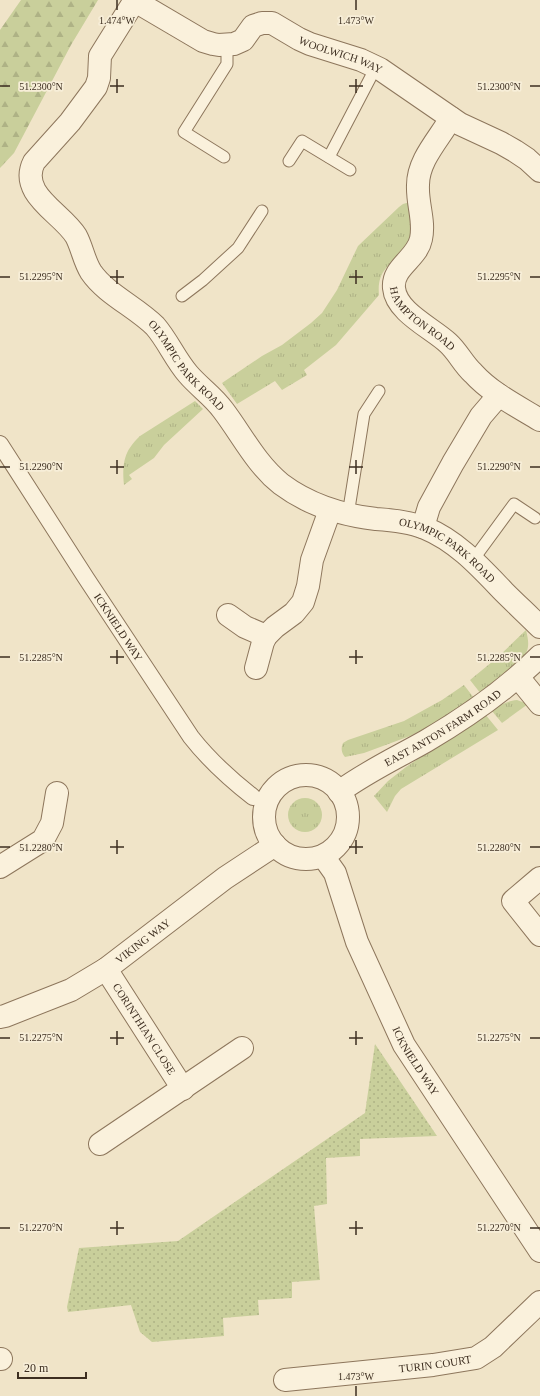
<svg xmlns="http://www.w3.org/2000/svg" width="540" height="1396" font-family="Georgia,serif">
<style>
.grass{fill:url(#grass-tufts)}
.forest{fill:url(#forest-firs)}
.park{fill:url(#park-dots)}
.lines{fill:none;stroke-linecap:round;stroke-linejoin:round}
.service-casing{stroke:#8d765c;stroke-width:13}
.pedestrian-casing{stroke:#8d765c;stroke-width:18}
.minor-casing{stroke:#8d765c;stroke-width:24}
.service{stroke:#faf1dc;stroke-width:11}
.pedestrian{stroke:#faf1dc;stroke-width:16}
.minor{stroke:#faf1dc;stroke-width:22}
.ticks{fill:none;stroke:#3d2e20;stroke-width:1.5}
.labels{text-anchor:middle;stroke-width:3.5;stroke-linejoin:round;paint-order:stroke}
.street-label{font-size:11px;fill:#3d2e20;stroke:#f7eed8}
.ticks-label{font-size:10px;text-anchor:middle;fill:#3d2e20;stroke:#f7eed8;stroke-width:3.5;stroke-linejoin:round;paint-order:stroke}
</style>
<defs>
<pattern id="grass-tufts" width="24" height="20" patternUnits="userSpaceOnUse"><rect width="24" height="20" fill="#c9cf9b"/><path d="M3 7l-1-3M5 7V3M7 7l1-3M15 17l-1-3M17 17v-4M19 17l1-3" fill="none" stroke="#aeb285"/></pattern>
<pattern id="forest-firs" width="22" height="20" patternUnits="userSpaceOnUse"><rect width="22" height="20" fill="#c9cf9b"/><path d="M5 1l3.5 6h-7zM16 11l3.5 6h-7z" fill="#aeb285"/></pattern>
<pattern id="park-dots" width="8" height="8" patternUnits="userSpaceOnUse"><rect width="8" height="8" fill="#c9cf9b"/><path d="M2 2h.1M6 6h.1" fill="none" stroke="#aeb285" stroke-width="1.8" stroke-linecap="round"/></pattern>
</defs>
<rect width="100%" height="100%" fill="#f0e4c8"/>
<g class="grass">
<path d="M410,202c1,13 5,28 -1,40 -12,22 -33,23 -30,53l-43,50 -32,25 3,5 -25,15 -7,-9 -38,23 -15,-21 40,-27 20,-11 29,-22 11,-10 15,-23 21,-44 41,-39 4,-3z"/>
<path d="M195,401l8,8 -39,36 -10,13 -25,17 3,4 -8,6c-2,-22 0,-34 16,-49z"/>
<path d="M526,630c3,12 4,20 -4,29l-41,35 -11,-14 28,-23z"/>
<path d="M464,685l10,13 -36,24 -28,14 -46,17 -19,4c-4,-5 -4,-9 -2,-14l5,-3 56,-19 38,-21z"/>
<path d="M517,700l11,4 -26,19 -10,-12c8,-6 14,-10 25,-11z"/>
<path d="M485,714l13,16 -97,59 -6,7 -8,16 -13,-16 14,-15 18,-14z"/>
<circle cx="305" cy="815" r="17"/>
</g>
<path class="forest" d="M21,0h77l-27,45 -57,108 -14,15v-138z"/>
<path class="park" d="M375,1044l62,92 -77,3v17l-34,2 1,46 -13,2 6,74 -28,2v16l-34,2 1,15 -36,3 1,18 -72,6 -12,-10 -9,-27 -63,7 -1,-5 12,-59 99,-7 187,-128z"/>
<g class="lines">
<defs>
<g id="service">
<path d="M224,157l-40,-25 43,-68v-19"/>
<path d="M329,157l47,-90"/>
<path d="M289,161l13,-20 48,29"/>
<path d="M182,296l21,-16 35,-32 24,-37"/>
<path d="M348,515l16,-101 15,-23"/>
<path d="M473,560l41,-56 21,14"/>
</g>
<g id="pedestrian">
<path id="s1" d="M0,444l86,134 105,159c18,23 39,42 62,60"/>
</g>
<g id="minor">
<path id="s2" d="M135,0l-35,56 -1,22 -3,9 -26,35 -36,40c-16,32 28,51 42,74 6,11 8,25 15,36 15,22 45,35 64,54 13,15 20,33 33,48 11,13 25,22 35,36 19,25 33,54 58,74 28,21 60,31 95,35 16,1 34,3 49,9 32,13 56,40 79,64 12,12 24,23 36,35"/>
<path id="s3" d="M135,1l68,40 10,3 6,1 15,-1 9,-4 10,-14 9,-3h10l27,16 11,5 51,16 19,9 80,55 41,19 14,8 12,8 13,12"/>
<path id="s4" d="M451,118c-12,21 -33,42 -33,67 -1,19 7,36 3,54 -4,20 -29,28 -27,49 2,24 38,40 54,55 10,9 15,21 25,30 18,20 44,33 67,47"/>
<path d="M423,527l6,-20 24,-44 28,-47 18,-21"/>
<path d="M228,615l17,12 21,9"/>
<path d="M256,668l7,-26 3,-6 9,-9 19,-14 9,-11 5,-16 4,-26 18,-50"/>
<path d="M518,677l22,27"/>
<circle cx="306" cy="817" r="42"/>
<path id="s5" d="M339,792c27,-20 57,-34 87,-51 41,-24 80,-51 114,-85"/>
<path id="s6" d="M323,856l12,17 22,69 47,103 136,206"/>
<path d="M0,867l43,-27 9,-17 5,-30"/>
<path d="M540,878l-27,23 27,34"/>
<path id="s7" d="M106,969l77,120"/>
<path id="s8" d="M0,1017l5,-1 66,-26 35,-21 119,-91 50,-33"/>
<path d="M100,1144l142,-96"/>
<path d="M0,1359h1"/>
<path id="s9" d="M285,1380l148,-15 43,-7 17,-11 47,-45"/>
</g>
</defs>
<use href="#service" class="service-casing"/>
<use href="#pedestrian" class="pedestrian-casing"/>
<use href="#minor" class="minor-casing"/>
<use href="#service" class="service"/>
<use href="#pedestrian" class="pedestrian"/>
<use href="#minor" class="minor"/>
</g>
<path class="ticks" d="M117,0v10M356,0v10M117,79v14M356,79v14M0,86h10M110,86h14M349,86h14M530,86h10M117,270v14M356,270v14M0,277h10M110,277h14M349,277h14M530,277h10M117,460v14M356,460v14M0,467h10M110,467h14M349,467h14M530,467h10M117,650v14M356,650v14M0,657h10M110,657h14M349,657h14M530,657h10M117,840v14M356,840v14M0,847h10M110,847h14M349,847h14M530,847h10M117,1031v14M356,1031v14M0,1038h10M110,1038h14M349,1038h14M530,1038h10M117,1221v14M356,1221v14M0,1228h10M110,1228h14M349,1228h14M530,1228h10M356,1386v10"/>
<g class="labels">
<g class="street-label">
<text dy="4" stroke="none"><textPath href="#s3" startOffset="233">WOOLWICH WAY</textPath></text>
<text dy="4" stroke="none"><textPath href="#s4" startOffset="230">HAMPTON ROAD</textPath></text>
<text dy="4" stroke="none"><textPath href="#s2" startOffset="460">OLYMPIC PARK ROAD</textPath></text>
<text dy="4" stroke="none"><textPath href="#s2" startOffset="795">OLYMPIC PARK ROAD</textPath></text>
<text dy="4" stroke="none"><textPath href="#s1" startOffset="218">ICKNIELD WAY</textPath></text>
<text dy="4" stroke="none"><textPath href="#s5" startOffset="122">EAST ANTON FARM ROAD</textPath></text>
<text dy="4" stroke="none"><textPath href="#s8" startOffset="163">VIKING WAY</textPath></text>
<text dy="4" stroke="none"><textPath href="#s7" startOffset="71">CORINTHIAN CLOSE</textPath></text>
<text dy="4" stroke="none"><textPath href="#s6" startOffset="226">ICKNIELD WAY</textPath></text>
<text dy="4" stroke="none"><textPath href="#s9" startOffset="151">TURIN COURT</textPath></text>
</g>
</g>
<g class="ticks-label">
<text x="117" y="24">1.474°W</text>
<text x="356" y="24">1.473°W</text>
<text x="41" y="90">51.2300°N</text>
<text x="499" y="90">51.2300°N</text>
<text x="41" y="280">51.2295°N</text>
<text x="499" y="280">51.2295°N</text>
<text x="41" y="470">51.2290°N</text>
<text x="499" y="470">51.2290°N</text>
<text x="41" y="661">51.2285°N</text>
<text x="499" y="661">51.2285°N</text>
<text x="41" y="851">51.2280°N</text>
<text x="499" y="851">51.2280°N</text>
<text x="41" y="1041">51.2275°N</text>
<text x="499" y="1041">51.2275°N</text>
<text x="41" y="1231">51.2270°N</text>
<text x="499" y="1231">51.2270°N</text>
<text x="356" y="1380">1.473°W</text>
</g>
<path d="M18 1372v6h68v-6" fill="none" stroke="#3d2e20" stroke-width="2"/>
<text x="24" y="1372" font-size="12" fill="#3d2e20" stroke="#f7eed8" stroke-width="3" paint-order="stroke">20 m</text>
</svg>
